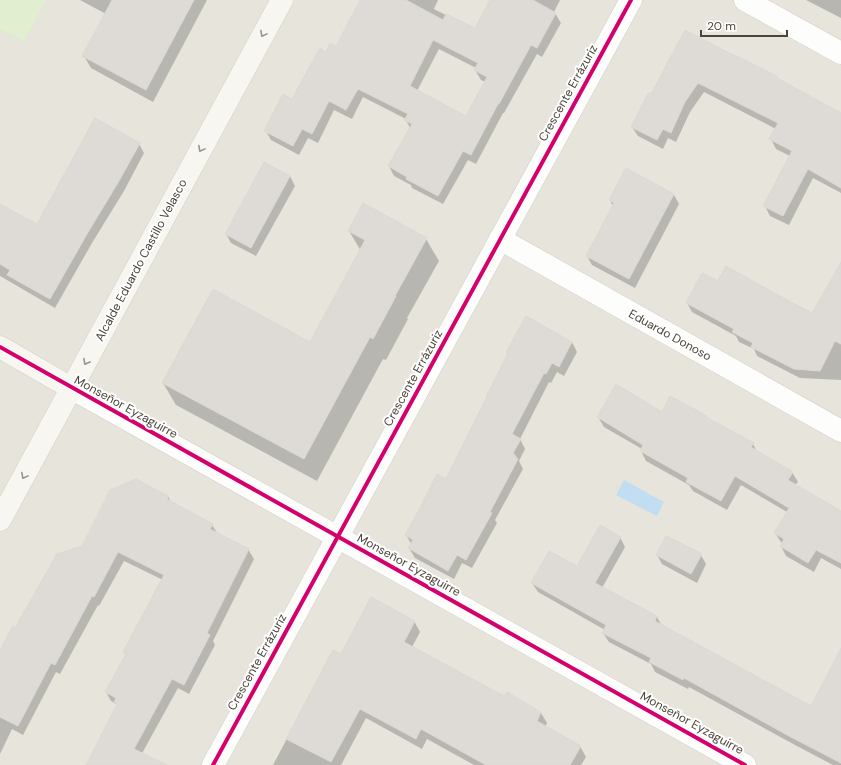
<svg xmlns="http://www.w3.org/2000/svg" width="841" height="765" font-family="'DM Sans',sans-serif">
<style>
.residential{fill:#e7e4dc}
.green{fill:#e1eecf}
.water{fill:#c0ddf1}
.shadow{fill:#0003;fill-rule:evenodd}
.building{fill:#dedbd6;stroke:#dcd9d4;fill-rule:evenodd}
.lines{fill:none;stroke-linecap:round;stroke-linejoin:round}
.street-casing{stroke:#d2d0cb;stroke-width:23}
.secondary-casing{stroke:#d3cfc5;stroke-width:23}
.street{stroke:#fdfdfc;stroke-width:22}
.secondary{stroke:#f7f6f1;stroke-width:22}
.cycleway-casing{stroke:#fff;stroke-width:6}
.cycleway{stroke:#d6006c;stroke-width:4}
.oneway{stroke:#98948c}
.labels{text-anchor:middle;stroke-width:4;stroke-linejoin:round;paint-order:stroke}
.street-label{font-size:12px;fill:#4b4439;stroke:#fff}
</style>
<rect width="100%" height="100%" fill="#f4f2ee"/>
<rect class="residential" x="0" y="0" width="841" height="765"/>
<path class="green" d="M0,0h46l-22,41 -24,-12z"/>
<path class="water" d="M624,480l40,22 -7,14 -41,-21z"/>
<g class="shadow">
<path d="M80,0h127l-54,102 -62,-34 -7,-12 22,-42z"/>
<path d="M361,0h77l-4,9 41,21 16,-30h69l-6,12 1,1 6,10 -19,34 -5,-3 -33,59h-1l-27,51 -8,-4 -25,44 -31,-16 -1,-3 -17,-9 -5,-10 21,-38 -4,-8v-1l-43,-22 -11,22 -18,-9 -16,33 -10,-5 -9,17 -28,-15 -5,-9 27,-31 33,-47 10,-5zM439,49l37,19 -1,2 6,10 4,2 -19,36 -49,-27z"/>
<path d="M806,0h35v18z"/>
<path d="M686,32l91,45 1,2 63,48v66l-28,-15 -24,47 -19,-9 -5,-10 25,-50 -14,-7 -5,-10 5,-10 -72,-37 -14,20 -14,30 -8,-4 -5,11 -25,-13 -6,-9 20,-31z"/>
<path d="M139,144l5,9 -20,38 -32,52 -37,65 -55,-32v-71l37,20z"/>
<path d="M627,170l47,25 5,9 -44,84 -43,-23 -5,-9 26,-50 -3,-6z"/>
<path d="M290,176l5,10 -39,70 -25,-13 -5,-9z"/>
<path d="M349,231l77,8 13,22 -32,57 1,1 -22,41 -3,-1 -66,122 -141,-76 -13,-22 148,-40 50,-92z"/>
<path d="M718,283l95,31h28v66l-41,-2 -43,-22 -3,-7 -15,-7 -3,-6 -44,-24 -5,-9z"/>
<path d="M572,342l5,10 -13,24 -7,-4 -6,11 -2,-1 -29,57 5,10 -6,12 4,8 -28,51 2,3 -25,45 -10,-5 -8,16 -39,-21 -6,-10 3,-3 -6,-10 40,-55 62,-126 -1,-2z"/>
<path d="M662,413l44,4 1,2 46,25 4,8 35,20 6,10 -3,3 46,27v57l-20,-11 -7,14 -28,-16 -5,-10 2,-3 -2,-1 -6,-9 12,-21 -46,-27 -14,25 -34,-19 -4,-6 -43,-24 -5,-10 1,-2 -38,-22 -6,-10z"/>
<path d="M168,496l3,7 41,22 6,9 30,15 6,10 -41,82 2,4 -26,49 -11,-6 -38,69 -1,8h-51l29,-59 -1,-2 -5,-3 -5,-9 20,-36 -2,-4 39,-72 -39,-19 -25,45 -1,-1 -38,69 -4,-2 -33,63 -11,-6 -12,25v-102l16,-23 66,-82z"/>
<path d="M620,537l5,10 -23,41 55,29 5,9 149,81 30,-28v86h-8l-38,-20 -106,-58 -1,2 -33,-17 -4,-8 -42,-22 -6,-9 2,-3 -67,-38 -6,-9 45,-15z"/>
<path d="M657,555h44l5,9 -9,19 -35,-19z"/>
<path d="M414,621l6,11 -8,15 93,51 2,-4 34,19 6,10 -2,4 35,19 6,11 -5,8h-107l-47,-26 -5,10 -56,-31 -25,47h-68l60,-113 8,4z"/>
</g>
<g class="building">
<path d="M112,0h82l-48,90 -64,-34z"/>
<path d="M360,0h46l37,20 3,-6 29,14 15,-28h43l23,13 -19,35 -6,-3 -32,59h-1l-27,51 -8,-4 -25,45 -32,-17 1,-2 -19,-11 24,-42 -8,-4 4,-6 -50,-25 -12,21 -17,-9 -17,33 -10,-5 -9,17 -29,-15 19,-37 9,5 28,-51 6,4 4,-9 6,3zM433,40l45,23 -4,7 13,7 -21,39 -56,-30z"/>
<path d="M685,30l52,27v-1l40,20v2l64,35v75l-33,-19 -25,47 -20,-10 29,-55 -23,-12 9,-16 -80,-40 -13,19 -14,31 -8,-4 -6,11 -26,-13 17,-34 3,1z"/>
<path d="M95,118l45,25 -21,38 -32,53 -37,65 -43,-24 3,-5 -10,-6v-60l37,20z"/>
<path d="M264,162l26,14 -39,72 -26,-14z"/>
<path d="M626,168l48,26 -45,85 -43,-23 28,-53 -5,-3z"/>
<path d="M363,203l64,35 -32,58h1l-23,43 -3,-2 -66,122 -142,-76 51,-94 97,53 55,-102 -17,-9z"/>
<path d="M841,262v82l-6,-3 -15,30 -26,-2 -43,-22 2,-4 -21,-11 2,-3 -48,-26 16,-30 16,8 8,-15 50,28 36,19z"/>
<path d="M526,316l46,26 -13,25 -7,-4 -6,11 -2,-1 -32,61 9,5 -8,14 5,6 -28,53 2,1 -26,47 -9,-5 -9,16 -40,-23 5,-8 -8,-5 16,-29 16,-32 9,5 41,-82h-1l22,-44 -2,-1z"/>
<path d="M616,384l46,28 8,-16 37,20 -1,1 48,26 -3,4 42,25 -5,8 53,31v52l-25,-13 -8,13 -28,-17 4,-7 -10,-6 15,-25 -54,-32 -14,25 -35,-19 2,-4 -48,-27 3,-6 -46,-28z"/>
<path d="M136,479l32,17 -1,3 46,25 -3,5 39,20 -42,84 3,2 -26,50 -12,-6 -38,70 33,16h-81l31,-61 -3,-2 2,-4 -11,-6 21,-38 -3,-2 41,-77 -46,-23 -24,45 -2,-1 -37,69 -4,-2 -33,63 -18,-9v-67l13,-24 2,2 42,-74 25,-8 28,-56z"/>
<path d="M600,525l21,12 -26,46 62,33 -2,5 156,85 30,-58v115l-52,-27 -105,-58 -1,2 -34,-18 2,-4 -49,-25 4,-8 -75,-42 18,-32 28,15z"/>
<path d="M666,536l36,18 -11,20 -35,-19z"/>
<path d="M371,597l44,24 -11,21 100,54 3,-4 34,20 -4,9 44,25 -11,19h-84l-65,-36 -5,10 -56,-30 -29,53 -45,-23 47,-89 8,4z"/>
</g>
<g class="lines">
<defs>
<g id="street">
<path d="M745,0l96,53"/>
<path d="M500,239l341,192"/>
<path d="M71,388l674,377"/>
<path d="M213,765l418,-765"/>
</g>
<g id="secondary">
<path d="M0,347l71,41"/>
<path d="M0,520l282,-520"/>
</g>
</defs>
<use href="#street" class="street-casing"/>
<use href="#secondary" class="secondary-casing"/>
<use href="#street" class="street"/>
<use href="#secondary" class="secondary"/>
<defs>
<g id="cycleway">
<path d="M0,347l745,418"/>
<path d="M213,765l418,-765"/>
</g>
</defs>
<use href="#cycleway" class="cycleway-casing"/>
<use href="#cycleway" class="cycleway"/>
</g>
<defs><path id="oneway-chevron" d="M-2-3.5L2.5 0L-2 3.5" fill="none" stroke-width="1.6" stroke-linecap="round" stroke-linejoin="round"/></defs>
<g class="oneway">
<use href="#oneway-chevron" transform="translate(263 34) rotate(118)"/>
<use href="#oneway-chevron" transform="translate(201 149) rotate(118)"/>
<use href="#oneway-chevron" transform="translate(86 362) rotate(119)"/>
<use href="#oneway-chevron" transform="translate(24 476) rotate(118)"/>
</g>
<g class="labels">
<g class="street-label">
<text transform="translate(568 93) rotate(-61)" y="4">Crescente Errázuriz</text>
<text transform="translate(141 260) rotate(-62)" y="4">Alcalde Eduardo Castillo Velasco</text>
<text transform="translate(670 335) rotate(29)" y="4">Eduardo Donoso</text>
<text transform="translate(413 378) rotate(-61)" y="4">Crescente Errázuriz</text>
<text transform="translate(126 407) rotate(29)" y="4">Monseñor Eyzaguirre</text>
<text transform="translate(409 565) rotate(29)" y="4">Monseñor Eyzaguirre</text>
<text transform="translate(257 662) rotate(-61)" y="4">Crescente Errázuriz</text>
<text transform="translate(692 723) rotate(29)" y="4">Monseñor Eyzaguirre</text>
</g>
</g>
<path d="M701 30v6h86v-6" fill="none" stroke="#4b4439" stroke-width="2"/>
<text x="707" y="30" font-size="12" fill="#4b4439" stroke="#ffffff" stroke-width="3" paint-order="stroke">20 m</text>
</svg>
